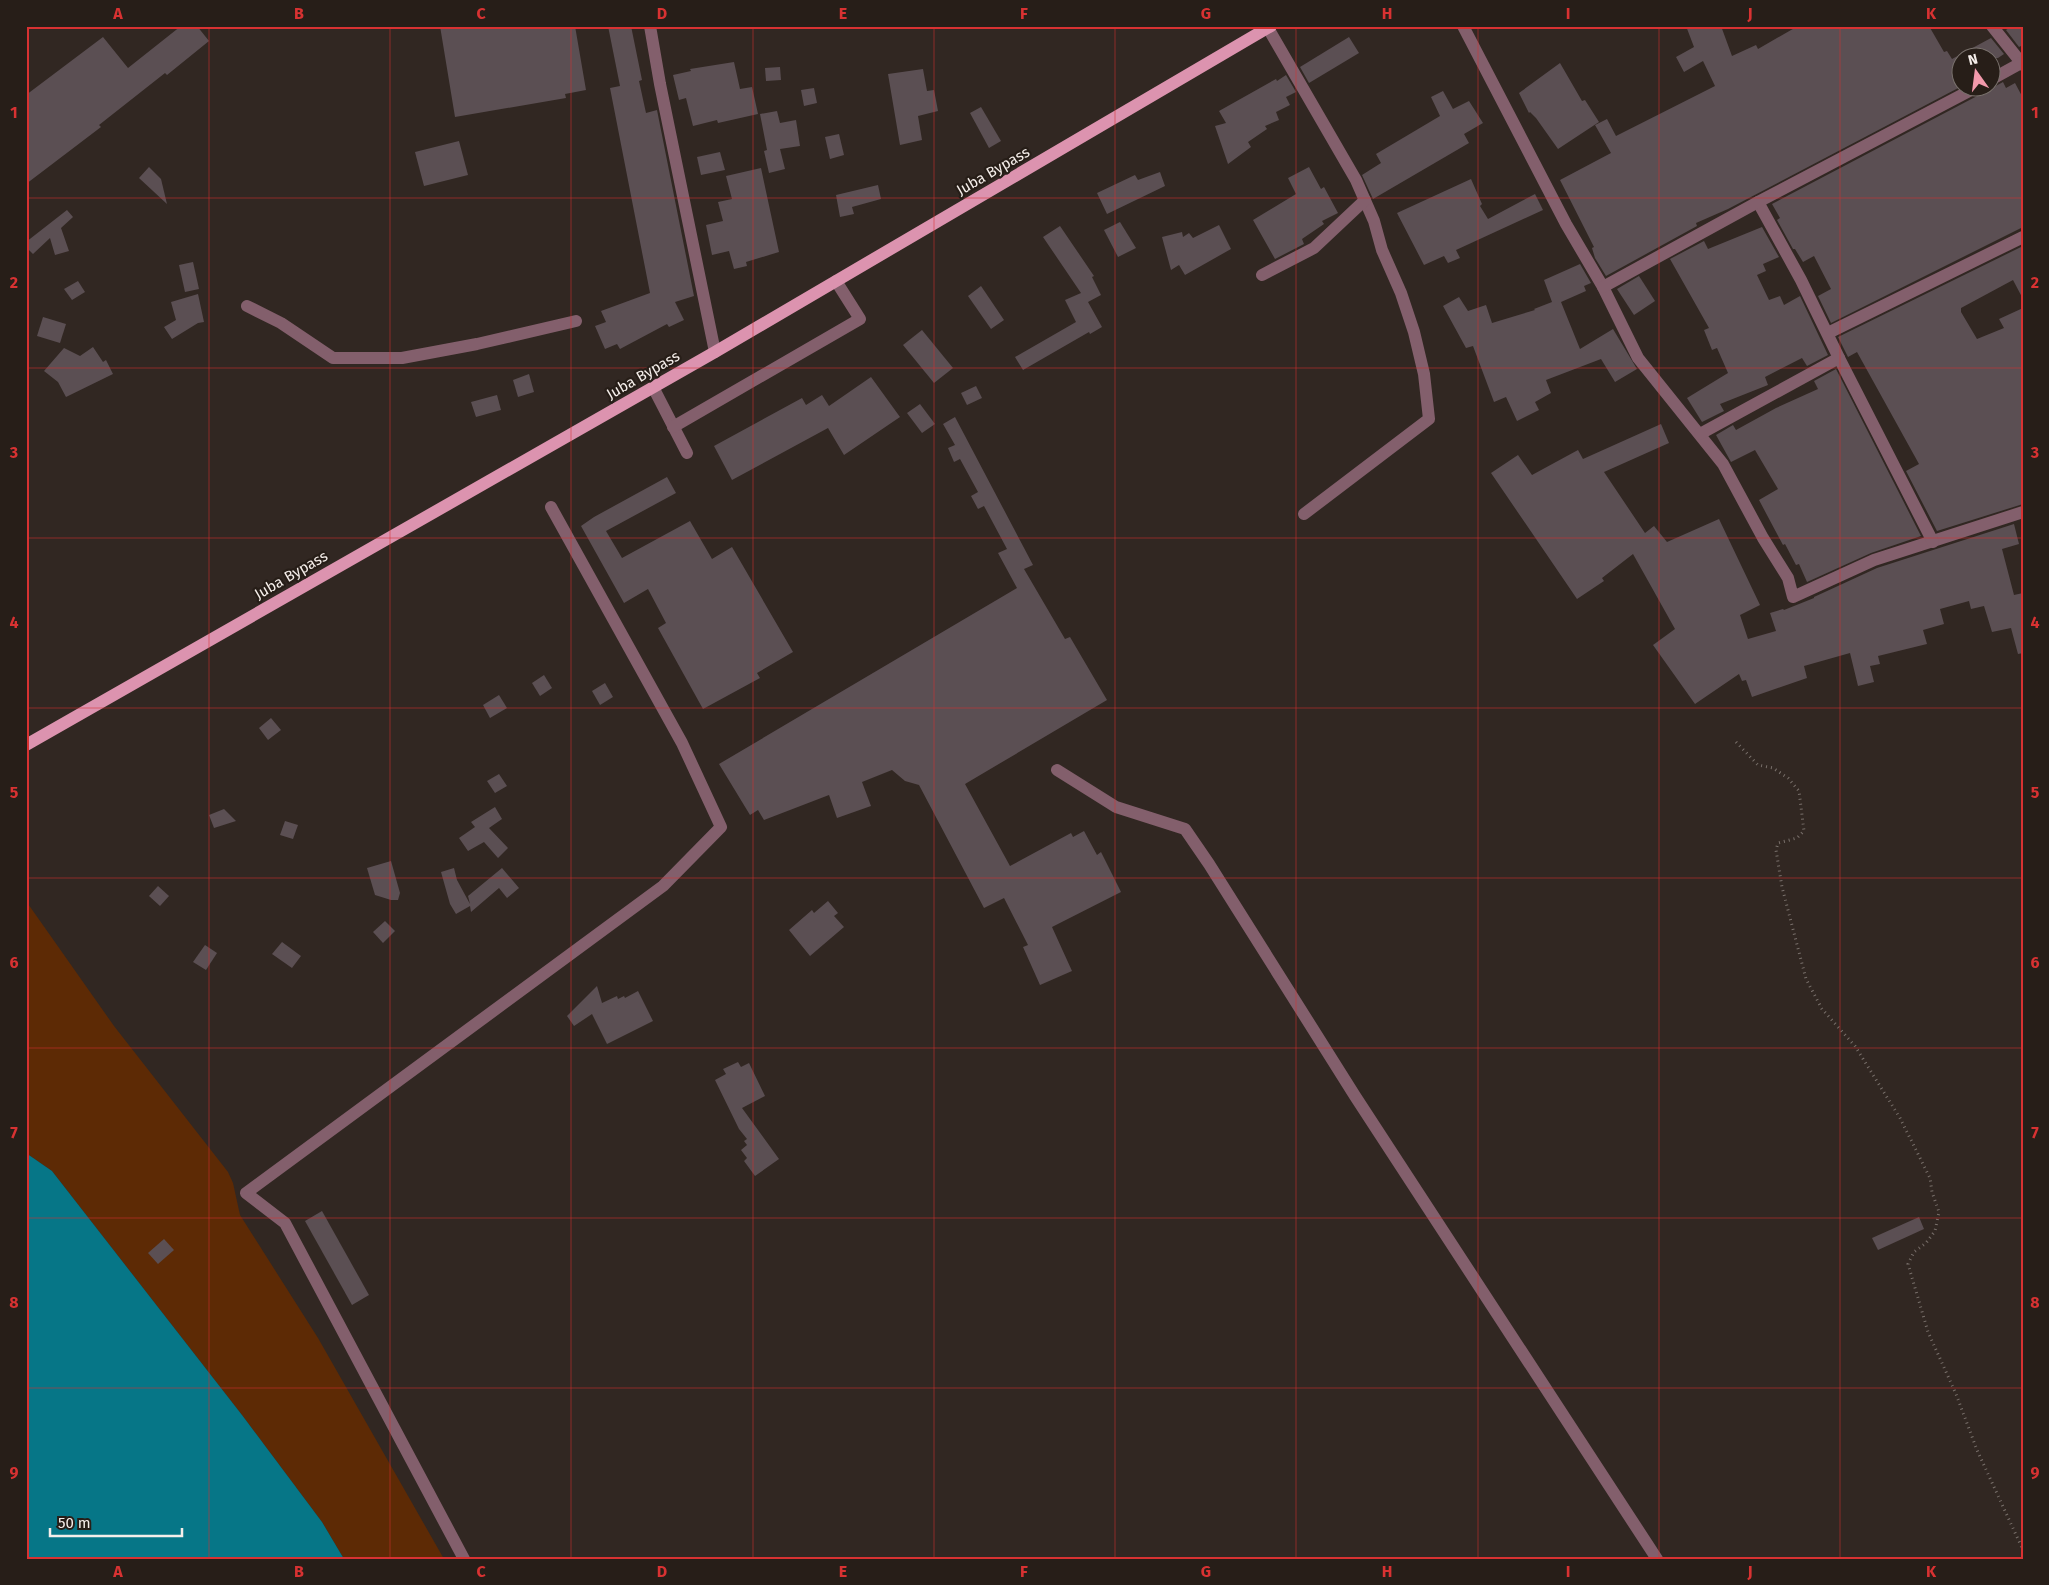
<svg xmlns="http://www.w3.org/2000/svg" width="2049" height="1585" font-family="'Fira Sans',sans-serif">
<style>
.green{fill:#5d2a05}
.water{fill:#067687}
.building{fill:#5b4f53}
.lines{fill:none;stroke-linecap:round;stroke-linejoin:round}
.path{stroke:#79706b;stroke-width:3;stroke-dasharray:1 4;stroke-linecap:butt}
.minor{stroke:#835f6c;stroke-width:12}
.major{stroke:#dc93af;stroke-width:12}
.grid{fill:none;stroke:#d83232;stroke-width:1;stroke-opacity:0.55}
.labels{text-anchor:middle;stroke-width:4.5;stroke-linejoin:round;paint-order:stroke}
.street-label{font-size:15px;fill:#f5eeea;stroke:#271e18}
.neatline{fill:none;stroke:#d83232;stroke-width:2}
.grid-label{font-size:16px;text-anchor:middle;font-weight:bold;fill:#d83232}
</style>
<rect width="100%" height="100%" fill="#312722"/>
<path class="green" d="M26,901l88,125 114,146 5,11 7,32 78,123 126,221h-100l-22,-37 -80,-107 -190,-244 -26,-18z"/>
<path class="water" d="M26,1153l26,18 190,244 80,107 22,37h-318z"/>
<g class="building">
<path d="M181,26h16l12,15 -42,34 -2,-2 -66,52 2,2 -75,57v-89l77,-58 25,31z"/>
<path d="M440,26h135l11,64 -21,4 1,4 -111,19z"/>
<path d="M608,26h23l11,54 -3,1 7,32 11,-3 37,186 -19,6 9,18 -15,7 -2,-3 -47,25 -3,-5 -12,5 -10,-23 11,-4 -5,-11 49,-18 -40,-205 10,-2z"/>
<path d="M1686,26h35l11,30 24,-11 2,4 40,-23h131l15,26 3,-1 5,8 39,-21 13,16 -6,4h-36v28l-234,123 -32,14 1,3 -91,50 -11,-18 -3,-10 2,-1 -34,-67 51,-27 -16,-28 12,-6 9,17 99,-50 -12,-25 -19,11 -8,-15 18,-10z"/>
<path d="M2012,26h11v19l-4,2 -13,-17z"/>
<path d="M1349,37l10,16 -50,30 -9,-16z"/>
<path d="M734,62l6,27 12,-2 6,27 -40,9 -1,-3 -24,6 -7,-28 -7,2 -6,-25 18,-4 -1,-2z"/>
<path d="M1560,63l22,38 3,-1 14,22 -41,27 -22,-31 -6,-6 -1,1 -10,-20z"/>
<path d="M780,67l1,13 -15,1 -1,-13z"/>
<path d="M923,69l4,22 7,-1 4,21 -20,5 4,24 -22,5 -12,-71z"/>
<path d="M1286,75l10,17 -10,5 4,8 -14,7 3,8 -14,6 2,3 -19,13 3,5 -23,17 -13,-38 11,-3 -7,-12 57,-32 1,2z"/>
<path d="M2003,82l3,6 9,-5 8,15v129l-192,96 -13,-27 13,-7 -17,-33 -11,6 -8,-13h-2l-16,-29 3,-2 -8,-14 207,-109 4,-7h9z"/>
<path d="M814,88l3,15 -13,3 -3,-16z"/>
<path d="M1443,91l10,18 16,-8 14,22 -19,11 5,9 -96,56 -11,-24 19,-12 -5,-9 64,-38 -9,-19z"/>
<path d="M981,107l20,34 -12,7 -19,-35z"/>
<path d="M777,111l3,12 16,-3 4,26 -20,3 5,20 -16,4 -5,-22 3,-1 -7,-36z"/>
<path d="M839,134l5,21 -14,4 -5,-22z"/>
<path d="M459,141l9,34 -44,11 -9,-34z"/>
<path d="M720,152l5,18 -24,5 -4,-18z"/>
<path d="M149,167l12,12 6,25 -28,-26z"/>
<path d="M1309,167l12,22 3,-2 14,26 -16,8 2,3 -22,15 2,5 -29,15 -22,-39 43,-26 -8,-16z"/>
<path d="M761,168l18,84 -33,10 1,4 -13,3 -5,-18 -17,4 -6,-30 17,-4 -5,-19 14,-3 -6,-23z"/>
<path d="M1160,172l5,14 -58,28 -10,-21 38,-18 3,5z"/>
<path d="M1471,179l11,25 -2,2 8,13 47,-25 8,16 -87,40 4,8 -12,5 -4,-7 -20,9 -27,-52z"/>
<path d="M878,185l3,14 -29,8 2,7 -14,3 -4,-22z"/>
<path d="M67,210l6,7 -12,11 8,23 -14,4 -5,-17 -17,16 -7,-7v-5z"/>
<path d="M1120,222l16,26 -18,9 -14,-27z"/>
<path d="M1219,225l12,24 -46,26 -6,-10 -8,5 -9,-33 20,-5 1,5 6,-4 4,5z"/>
<path d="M1060,226l34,50 -2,1 9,18 -13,7 14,25 -12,7 -1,-2 -66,38 -8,-13 61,-35 -11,-22 16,-7 -38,-56z"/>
<path d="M1762,227l17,30 -16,7 3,7 -9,4 12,25 11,-4 4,9 16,-9 28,59 -21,11 -5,-8 -37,19 3,8 -48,19 4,7 -22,11 -15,-24 41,-25 -11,-25 -5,2 -8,-20 5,-2 -39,-69 34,-18 4,8z"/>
<path d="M2021,247l2,52 -10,-19 -52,28v4l16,27 27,-11 -5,-9 24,-11v196l-86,27 -31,-60 13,-7 -62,-112 -9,5 -10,-20z"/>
<path d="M193,262l6,27 -14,3 -6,-27z"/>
<path d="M1580,264l11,19 -7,3 2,5 -25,11 19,47 33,-20 24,40 -22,13 -14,-23 -55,21 5,13 -16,9 4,8 -22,11 -11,-24 -12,5 -21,-56 -7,2 -23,-42 16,-9 9,14 18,-6 6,18 43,-13 -1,-1 18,-7 -8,-22z"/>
<path d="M1639,276l16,25 -21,14 -17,-26z"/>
<path d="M78,281l7,11 -13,8 -8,-11z"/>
<path d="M981,286l23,34 -13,9 -23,-33z"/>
<path d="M198,294l6,28 -6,1 -26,16 -8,-12 12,-7 -5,-18z"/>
<path d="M43,317l23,7 -6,19 -23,-7z"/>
<path d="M922,330l31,38 -19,15 -31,-38z"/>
<path d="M93,347l10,15 3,-2 7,14 -47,23 -8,-15 -14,-11 20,-23 16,8z"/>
<path d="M1836,369l85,167 -50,17 -64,29 -8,-18 -3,1 -11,-21 -2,1 -24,-45 19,-11 -23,-39 -24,12 -15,-27 17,-10 3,5 40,-22 42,-19 -4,-8z"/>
<path d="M529,374l5,18 -16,5 -5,-17z"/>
<path d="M871,377l29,40 -56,38 -16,-27 -96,52 -18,-34 88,-48 4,7 16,-10 7,11z"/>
<path d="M976,386l6,12 -15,7 -6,-12z"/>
<path d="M497,395l4,15 -25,7 -5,-15z"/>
<path d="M920,404l15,20 -13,9 -15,-20z"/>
<path d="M955,417l78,148 -9,4 41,70 5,-2 37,63 -142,84 45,82 61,-33 2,4 11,-6 13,24 4,-3 20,40 -69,35 20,44 -32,14 -17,-38 5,-2 -24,-47 -20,10 -65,-123 -14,-4 -13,-11 -30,12 9,24 -34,12 -8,-23 -65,25 -6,-10 -8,5 -31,-51 298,-176 -19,-35 9,-4 -23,-43 -6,3 -7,-13 7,-4 -18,-33 -6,3 -6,-14 7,-3 -12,-21z"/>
<path d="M1661,424l8,19 -65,29 41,61 9,-7 13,16 52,-23 41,86 -20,10 8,24 28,-8 -6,-18 13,-4 1,1 30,-12v-1l63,-29 137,-44 5,20 -17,5 12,46 9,-2v60l-5,1 -7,-26 -19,4 -8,-26 -13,3 -2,-8 -29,8 4,15 -21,6 4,14 -49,12 2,8 -10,2 4,16 -16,4 -8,-33 -46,13 3,12 -55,19 -6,-17 -4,1 -3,-7 -44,30 -42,-59 22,-16 -42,-75 -31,24 2,3 -27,18 -86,-126 27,-18 14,20 46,-25 5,9z"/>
<path d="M667,477l9,16 -70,38 16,27 68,-37 22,38 20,-12 61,105 -36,21 3,5 -57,31 -45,-81 8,-5 -18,-34 -24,14 -43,-77 13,-9z"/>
<path d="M544,675l8,13 -12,8 -8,-13z"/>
<path d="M605,683l8,14 -13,8 -8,-14z"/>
<path d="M499,695l8,13 -17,10 -7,-13z"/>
<path d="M271,718l10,12 -13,10 -9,-12z"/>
<path d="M499,774l8,12 -12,7 -8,-12z"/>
<path d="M495,807l7,12 -13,9 19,20 -10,10 -14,-16 -16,9 -9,-13 16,-11 -4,-5z"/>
<path d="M224,809l12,12 -22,7 -5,-13z"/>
<path d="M285,821l13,4 -5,14 -13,-4z"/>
<path d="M391,861l9,32 -2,7h-7l-16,-5 -8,-27z"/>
<path d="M454,868l3,12 13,24 -2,-8 34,-28 17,20 -12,10 -8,-10 -28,24 -1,-6 -14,8 -6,-10 -9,-32z"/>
<path d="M158,886l11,10 -9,10 -11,-10z"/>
<path d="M828,901l10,12 -4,3 10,11 -34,29 -21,-26 23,-20 2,3z"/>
<path d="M385,921l10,10 -12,12 -10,-11z"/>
<path d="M282,942l19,14 -9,12 -20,-14z"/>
<path d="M205,945l12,8 -11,17 -13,-8z"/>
<path d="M597,986l5,17 15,-7 1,3 6,-3 1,2 13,-7 15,30 -46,23 -15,-30 -18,12 -7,-10z"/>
<path d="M738,1062l3,5 8,-4 16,33 -23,12 37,51 -24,17 -11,-15 3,-3 -6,-8 6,-5 -3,-4 3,-2 -8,-10 -24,-49 11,-6 -3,-5z"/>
<path d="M322,1211l47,84 -17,10 -47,-84z"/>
<path d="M1919,1217l5,12 -46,21 -6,-12z"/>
<path d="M164,1239l10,11 -16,14 -10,-11z"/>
</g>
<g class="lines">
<path class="path" d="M1736,742l22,23 15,3 15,10 11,13 5,40 -7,7 -19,5 -2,7 6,37 24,92 16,30 33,37 45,72 30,60 2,14 7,20 -4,19 -9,12 -12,9 -6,12 20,68 28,62 21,56 46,100"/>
<g class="minor">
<path d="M650,26l10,58 55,268"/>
<path d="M1463,26l103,198 37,63 35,71 85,106 40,74 25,40 5,19 81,-37 149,-48"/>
<path d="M1992,26l31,39"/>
<path d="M1268,28l88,152 18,41 8,29 19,43 13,39 10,42 5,45 -125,95"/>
<path d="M1992,79l29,-16"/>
<path d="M1758,202l43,78 38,78"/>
<path d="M1262,275l52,-27 51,-48"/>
<path d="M1603,287l155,-85 217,-114"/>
<path d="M247,306l34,17 52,35h69l75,-14 99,-23"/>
<path d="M1828,333l195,-96"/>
<path d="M653,387l34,66"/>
<path d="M673,427l187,-108 -24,-38"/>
<path d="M1700,434l139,-76 94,184"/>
<path d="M1057,770l59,37 69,22 24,35 146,232 302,463"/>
<path d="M464,1559l-179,-336 -39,-30 417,-307 58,-59 -39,-84 -131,-236"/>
</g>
<path class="major" d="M26,745l689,-393 556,-326"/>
</g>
<path class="grid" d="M209,26v1533M390,26v1533M571,26v1533M753,26v1533M934,26v1533M1115,26v1533M1296,26v1533M1478,26v1533M1659,26v1533M1840,26v1533M26,198h1997M26,368h1997M26,538h1997M26,708h1997M26,878h1997M26,1048h1997M26,1218h1997M26,1388h1997"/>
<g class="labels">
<g class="street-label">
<text transform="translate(993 171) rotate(-30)" y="5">Juba Bypass</text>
<text transform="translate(643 375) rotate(-30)" y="5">Juba Bypass</text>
<text transform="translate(291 575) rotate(-30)" y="5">Juba Bypass</text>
</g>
</g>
<rect width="2049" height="1585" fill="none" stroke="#271e18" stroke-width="55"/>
<g transform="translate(1976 72) rotate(346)"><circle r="24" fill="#271e18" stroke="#79716c"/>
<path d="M0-4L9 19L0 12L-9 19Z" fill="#f29aac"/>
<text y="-8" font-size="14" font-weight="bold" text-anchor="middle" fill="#f5eeea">N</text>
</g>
<path d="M50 1528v8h132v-8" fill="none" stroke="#f5eeea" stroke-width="2.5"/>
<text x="58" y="1528" font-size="15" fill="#f5eeea" stroke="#271e18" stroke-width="4" paint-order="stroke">50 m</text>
<rect x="28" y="28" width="1994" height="1530" class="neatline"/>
<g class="grid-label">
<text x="118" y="19">A</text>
<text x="299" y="19">B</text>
<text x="481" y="19">C</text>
<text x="662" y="19">D</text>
<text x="843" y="19">E</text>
<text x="1024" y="19">F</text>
<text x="1206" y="19">G</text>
<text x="1387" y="19">H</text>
<text x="1568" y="19">I</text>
<text x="1750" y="19">J</text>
<text x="1931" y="19">K</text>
<text x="14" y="118">1</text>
<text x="2035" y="118">1</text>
<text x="14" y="288">2</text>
<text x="2035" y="288">2</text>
<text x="14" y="458">3</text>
<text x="2035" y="458">3</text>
<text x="14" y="628">4</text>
<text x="2035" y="628">4</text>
<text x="14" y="798">5</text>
<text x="2035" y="798">5</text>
<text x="14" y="968">6</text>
<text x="2035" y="968">6</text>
<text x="14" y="1138">7</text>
<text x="2035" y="1138">7</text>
<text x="14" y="1308">8</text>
<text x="2035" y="1308">8</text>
<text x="14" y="1478">9</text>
<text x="2035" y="1478">9</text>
<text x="118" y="1577">A</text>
<text x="299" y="1577">B</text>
<text x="481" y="1577">C</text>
<text x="662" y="1577">D</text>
<text x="843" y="1577">E</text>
<text x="1024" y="1577">F</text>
<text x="1206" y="1577">G</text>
<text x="1387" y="1577">H</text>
<text x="1568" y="1577">I</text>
<text x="1750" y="1577">J</text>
<text x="1931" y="1577">K</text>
</g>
</svg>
